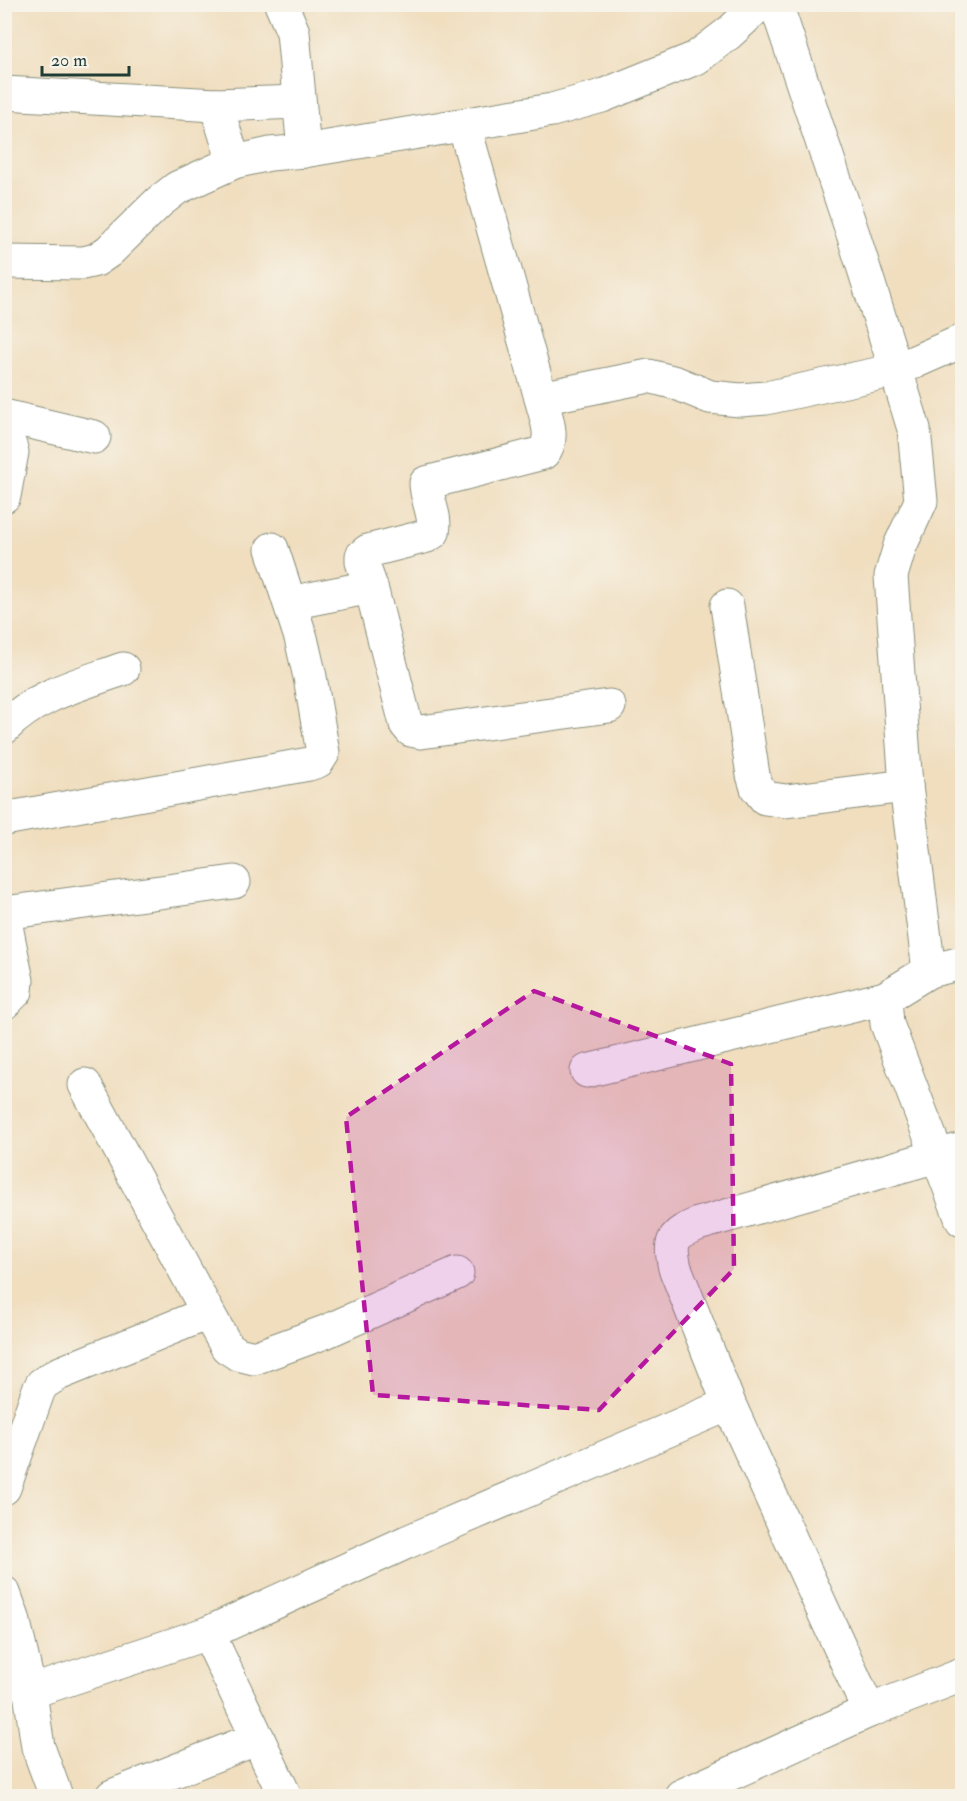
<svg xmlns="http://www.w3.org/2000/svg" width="967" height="1801" font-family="'IM FELL Double Pica',serif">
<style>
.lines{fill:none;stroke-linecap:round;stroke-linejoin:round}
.minor-casing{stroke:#888e7a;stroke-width:35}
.minor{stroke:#fff;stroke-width:33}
.marked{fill:#b5179e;fill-opacity:0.2;stroke:#b5179e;stroke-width:4.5;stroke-dasharray:12 8;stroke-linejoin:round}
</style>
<rect width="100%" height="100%" fill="#f7f3e8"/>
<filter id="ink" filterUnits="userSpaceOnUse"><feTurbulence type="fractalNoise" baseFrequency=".0167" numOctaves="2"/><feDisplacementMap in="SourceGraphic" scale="12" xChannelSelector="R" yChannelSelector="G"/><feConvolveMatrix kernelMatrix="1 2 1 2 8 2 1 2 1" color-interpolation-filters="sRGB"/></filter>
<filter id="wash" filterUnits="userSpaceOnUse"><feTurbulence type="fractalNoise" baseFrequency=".008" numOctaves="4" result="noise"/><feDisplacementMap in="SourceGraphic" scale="24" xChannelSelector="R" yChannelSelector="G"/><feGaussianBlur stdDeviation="1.35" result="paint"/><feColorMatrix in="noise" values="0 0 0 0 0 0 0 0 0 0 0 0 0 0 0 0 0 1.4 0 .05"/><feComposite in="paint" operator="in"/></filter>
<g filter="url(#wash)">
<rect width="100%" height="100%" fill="#f0debf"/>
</g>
<g filter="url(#ink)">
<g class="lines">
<defs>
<g id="minor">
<path d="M281,4l12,28 11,119"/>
<path d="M4,93l212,12 83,-3"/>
<path d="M216,105l18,57"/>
<path d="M464,125l77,273 108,-22 27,7 34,14 30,3 26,-2 130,-28 -43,-136 -77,-230"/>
<path d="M4,262l79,1 13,-3 13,-9 50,-49 18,-14 57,-26 36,-8 34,-3 248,-41 50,-14 94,-38 33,-25 31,-29"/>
<path d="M4,416l90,21"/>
<path d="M4,427l8,25 -8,44"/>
<path d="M371,587l35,137 5,6 10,2 188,-26"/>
<path d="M290,603l81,-16 -9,-25v-6l6,-5 59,-15 6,-4c4,-16 -7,-32 -7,-49l117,-30c13,-15 2,-38 -2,-55"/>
<path d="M727,606l26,169 4,13 8,10 21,3 120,-15"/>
<path d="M4,728c31,-33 77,-44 119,-59"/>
<path d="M4,819l305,-55 9,-3 5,-8 -13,-76 -9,-39 -29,-89"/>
<path d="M4,913l230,-31"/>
<path d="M4,916l13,65 -1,10 -12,12"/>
<path d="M962,963l-33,8 -44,27 2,26 75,196"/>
<path d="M929,971l-23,-185 -15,-210 9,-30 21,-45 -7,-72 -18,-59 66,-29"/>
<path d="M587,1071l298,-73"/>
<path d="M85,1085l123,228 19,34 11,7 16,4 71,-26 132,-59"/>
<path d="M962,1149l-264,75c-26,11 -29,16 -23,44l54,136 140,307 93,-36"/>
<path d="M4,1488l34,-96 4,-8 16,-10 150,-61"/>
<path d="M4,1593l9,25 17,74"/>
<path d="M208,1633l77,163"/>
<path d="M56,1796l-18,-49 -8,-55 178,-59 199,-91 322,-138"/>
<path d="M112,1796l146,-58"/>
<path d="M681,1796l188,-85"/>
</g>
</defs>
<use href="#minor" class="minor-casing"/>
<use href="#minor" class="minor"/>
</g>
</g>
<path class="marked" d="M534,991l197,73 3,205 -135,141 -226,-15 -27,-278z"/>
<rect width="967" height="1801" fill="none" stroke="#f7f3e8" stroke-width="24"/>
<path d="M42 66v9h87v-9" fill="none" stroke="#1f3d34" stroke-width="3"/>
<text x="51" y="66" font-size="18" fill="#1f3d34" stroke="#f7f3e8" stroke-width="4.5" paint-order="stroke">20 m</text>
</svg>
